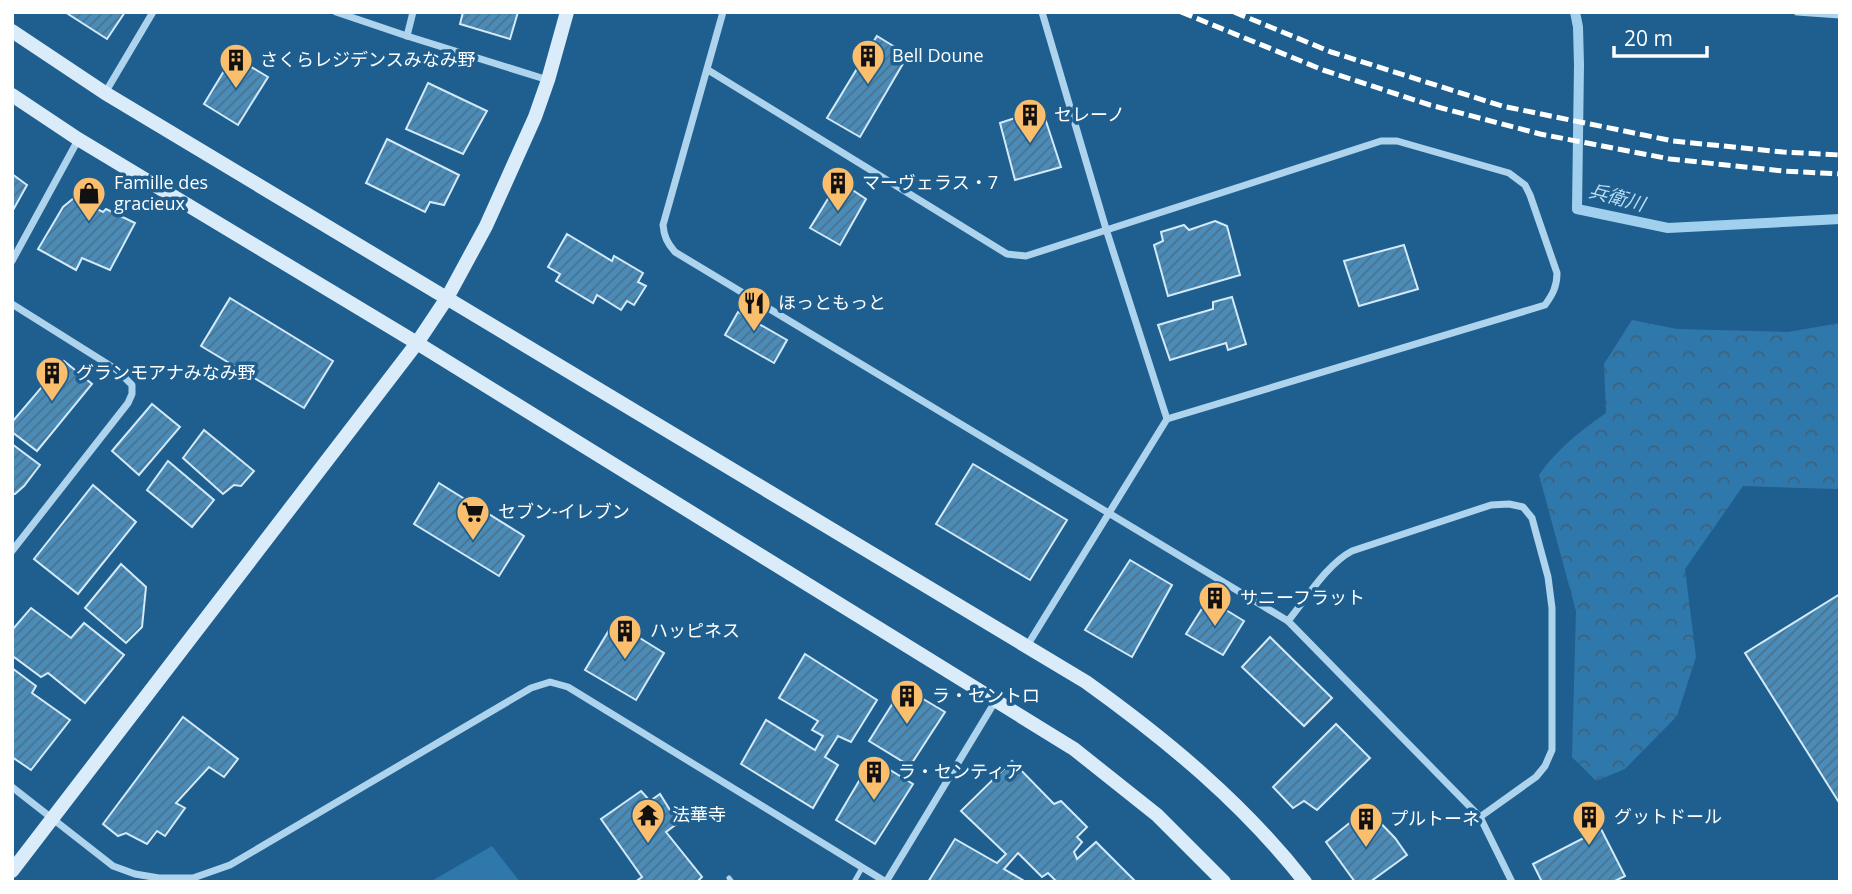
<svg xmlns="http://www.w3.org/2000/svg" width="1852" height="894" font-family="'Open Sans','Noto Sans JP',sans-serif">
<style>
.forest{fill:url(#forest-crowns)}
.park{fill:#2f78ab}
.lines{fill:none;stroke-linecap:round;stroke-linejoin:round}
.stream{stroke:#a1d0ee;stroke-width:10}
.building{fill:url(#building-hatch);stroke:#d3eaf9;stroke-width:2}
.lane{stroke:#aed3ed;stroke-width:5}
.street{stroke:#aed3ed;stroke-width:7}
.secondary{stroke:#daecfa;stroke-width:14}
.rail{stroke:#fff;stroke-width:5;stroke-dasharray:12 5;stroke-linecap:butt}
.labels{text-anchor:middle;stroke-width:7;stroke-linejoin:round;paint-order:stroke}
.poi-label{font-size:18px;fill:#fff;stroke:#1f5f8f;text-anchor:start}
.water-label{font-size:19px;font-style:italic;fill:#badcf4;stroke:#1f5f8f}
</style>
<defs>
<pattern id="forest-crowns" width="20" height="18" patternUnits="userSpaceOnUse" patternTransform="scale(1.75)"><rect width="20" height="18" fill="#2f78ab"/><path d="M2 6a3 3 0 1 1 6 0M12 15a3 3 0 1 1 6 0" fill="none" stroke="#3e627c"/></pattern>
<pattern id="building-hatch" width="6" height="6" patternUnits="userSpaceOnUse" patternTransform="scale(1.75)"><rect width="6" height="6" fill="#4b8bb8"/><path d="M-1 1l2-2M0 6l6-6M5 7l2-2" fill="none" stroke="#4b728d"/></pattern>
</defs>
<rect width="100%" height="100%" fill="#1f5f8f"/>
<path class="forest" d="M1632,320l45,9 111,3 52,-9v165l-4,1 -93,-3 -58,83 11,88 -19,59 -52,53 -29,12 -24,-24 4,-146 -37,-136c18,-26 41,-44 67,-62l-2,-49z"/>
<path class="park" d="M492,846l28,36h-90z"/>
<g class="lines">
<path class="stream" d="M1575,12l3,15 1,38 -2,144 91,19 172,-9"/>
</g>
<g class="building">
<path d="M65,12h60l-18,27z"/>
<path d="M463,12h55l-8,27 -50,-15z"/>
<path d="M877,36l31,19 -48,82 -33,-19z"/>
<path d="M233,56l35,21 -30,48 -34,-21z"/>
<path d="M428,83l59,28 -24,43 -57,-25z"/>
<path d="M1042,109l19,58 -46,13 -15,-57z"/>
<path d="M387,139l72,36 -15,30 -14,-3 -5,10 -59,-29z"/>
<path d="M12,174l15,11 -15,27z"/>
<path d="M839,181l27,18 -26,46 -30,-17z"/>
<path d="M74,198l29,14 3,-3 29,14 -25,47 -28,-12 -6,12 -38,-21 25,-42z"/>
<path d="M1215,221l12,5 13,49 -72,21 -14,-51 9,-4 -2,-9 23,-7 5,5z"/>
<path d="M567,234l45,27 2,-5 29,17 -5,9 8,4 -12,19 -7,-4 -6,9 -24,-15 -4,8 -37,-22 4,-7 -12,-7z"/>
<path d="M1404,245l14,44 -59,17 -15,-45z"/>
<path d="M1232,297l14,47 -18,6 -2,-7 -56,17 -12,-35 55,-16v-7z"/>
<path d="M230,298l103,63 -29,47 -103,-62z"/>
<path d="M738,312l49,28 -13,23 -49,-28z"/>
<path d="M64,361l28,23 -55,67 -25,-19v-10z"/>
<path d="M152,404l28,23 -41,48 -27,-24z"/>
<path d="M204,430l50,41 -13,15 -7,-1 -11,9 -40,-36z"/>
<path d="M12,444l28,21 -16,21 -9,8h-3z"/>
<path d="M168,461l46,39 -22,27 -45,-37z"/>
<path d="M973,464l94,56 -37,60 -94,-56z"/>
<path d="M439,483l85,53 -25,40 -85,-52z"/>
<path d="M93,485l43,37 -58,72 -44,-35z"/>
<path d="M1130,560l42,25 -40,72 -47,-27z"/>
<path d="M121,564l25,23 -4,40 -16,16 -41,-35z"/>
<path d="M1840,594v210l-95,-151z"/>
<path d="M1208,599l36,22 -21,34 -37,-21z"/>
<path d="M31,608l40,30 13,-15 40,32 -39,48 -37,-30 -7,4 -27,-20 -2,-3v-24z"/>
<path d="M614,622l50,31 -28,47 -51,-30z"/>
<path d="M1270,637l62,61 -28,28 -62,-59z"/>
<path d="M805,654l72,46 -26,42 -13,-6 -13,21 13,8 -25,43 -72,-44 25,-44 49,30 8,-14 -11,-6 6,-9 -39,-23z"/>
<path d="M12,668l24,18 -4,7 38,27 -39,50 -19,-13z"/>
<path d="M903,687l42,25 -35,54 -41,-25z"/>
<path d="M183,717l55,42 -14,18 -15,-10 -33,36 9,5 -20,28 -8,-5 -10,13 -21,-11 -8,3 -15,-12z"/>
<path d="M1336,724l34,34 -53,52 -13,-9 -11,7 -20,-21z"/>
<path d="M872,759l41,25 -38,60 -39,-24z"/>
<path d="M1012,761l42,43 7,-3 26,26 -10,10 5,5 -8,10 3,7 19,-17 40,40h-83l2,-2 -7,-7 -6,4 -24,-24 -14,16 22,13h-98l27,-43 42,24 9,-9 -45,-43z"/>
<path d="M641,791l9,10 10,-7 18,29 -12,9 36,45 -5,5h-62l7,-5 -41,-58z"/>
<path d="M1367,809l28,29 12,17 -37,27h-15l-29,-40z"/>
<path d="M1601,829l24,47 -12,6h-71l-9,-18z"/>
</g>
<g class="lines">
<g class="lane">
<path d="M729,878l3,4"/>
<path d="M854,882l8,-14"/>
</g>
<g class="street">
<path d="M336,12l71,24 141,44"/>
<path d="M723,12l-60,213c1,11 4,18 12,27l613,369 192,196 32,65"/>
<path d="M1042,12l64,217 61,190"/>
<path d="M1797,12l43,3"/>
<path d="M407,36l6,-24"/>
<path d="M708,70l299,184 19,2 355,-115h16l112,32 16,12 5,10 27,78c0,13 -4,21 -12,32l-378,114 -140,227"/>
<path d="M105,93l48,-81"/>
<path d="M12,261l66,-121"/>
<path d="M12,304l105,66 15,15v9l-4,9 -116,148"/>
<path d="M1288,621c18,-22 39,-57 64,-70l139,-46 18,-1 14,3 9,11 16,59 4,31v142l-7,16 -9,11 -56,40"/>
<path d="M12,787l101,79 22,8 24,4h34l37,-13 301,-177 19,-6 18,5 318,195"/>
<path d="M886,882l110,-182"/>
</g>
<g class="secondary">
<path d="M12,31l93,62 981,589c81,58 157,121 219,200"/>
<path d="M12,95l66,44 339,204 657,406 83,66 67,67"/>
<path d="M12,871l405,-528 30,-45 39,-72 49,-109 13,-37 19,-68"/>
</g>
<g class="rail">
<path d="M1181,12l142,58 107,35 110,29 130,25 113,12 57,3"/>
<path d="M1234,12l97,40 171,54 171,35 110,11 57,3"/>
</g>
</g>
<defs>
<symbol id="building-pin" viewBox="-11 -11 22 30"><path d="M0 17L-7.5 6A9.5 9.5 0 1 1 7.5 6Z" fill="#fbbe6d" stroke="#1f5f8f"/><path d="M-4-6H4V6H1V3H-1V6H-4ZM-2.5-4.3h1.7v1.8h-1.7ZM.8-4.3h1.7v1.8H.8ZM-2.5-1h1.7V.8h-1.7ZM.8-1h1.7V.8H.8Z" fill="#111"/></symbol>
<symbol id="shop-pin" viewBox="-11 -11 22 30"><path d="M0 17L-7.5 6A9.5 9.5 0 1 1 7.5 6Z" fill="#fbbe6d" stroke="#1f5f8f"/><path d="M-5-2.5h2.3a2.7 3.5 0 0 1 5.4 0H5L5.5 6h-11ZM-1.5-2.5h3a1.5 2.3 0 0 0-3 0Z" fill="#111"/></symbol>
<symbol id="restaurant-pin" viewBox="-11 -11 22 30"><path d="M0 17L-7.5 6A9.5 9.5 0 1 1 7.5 6Z" fill="#fbbe6d" stroke="#1f5f8f"/><path d="M-5-6h1v4h1v-4h1v4h1v-4h1v5L-1.5 .5V6h-2V.5L-5-1ZM5-6V6H3V1.5H1.5Q1.5-4 5-6Z" fill="#111"/></symbol>
<symbol id="supermarket-pin" viewBox="-11 -11 22 30"><path d="M0 17L-7.5 6A9.5 9.5 0 1 1 7.5 6Z" fill="#fbbe6d" stroke="#1f5f8f"/><path d="M-6-5.5h2.5l.6 2H6L4.5 2H-2.5L-4.4-4H-6ZM-1.5 3.2a1.3 1.3 0 1 0 .1 0ZM3 3.2a1.3 1.3 0 1 0 .1 0Z" fill="#111"/></symbol>
<symbol id="temple-pin" viewBox="-11 -11 22 30"><path d="M0 17L-7.5 6A9.5 9.5 0 1 1 7.5 6Z" fill="#fbbe6d" stroke="#1f5f8f"/><path d="M0-6L5-2H3V0L6.5 2.5H4V6H1.5V3h-3V6H-4V2.5H-6.5L-3 0V-2H-5Z" fill="#111"/></symbol>
</defs>
<g fill-rule="evenodd">
<use href="#building-pin" x="849" y="37" width="38" height="52"/>
<use href="#building-pin" x="217" y="41" width="38" height="52"/>
<use href="#building-pin" x="1011" y="96" width="38" height="52"/>
<use href="#building-pin" x="819" y="164" width="38" height="52"/>
<use href="#shop-pin" x="70" y="174" width="38" height="52"/>
<use href="#restaurant-pin" x="735" y="284" width="38" height="52"/>
<use href="#building-pin" x="33" y="354" width="38" height="52"/>
<use href="#supermarket-pin" x="454" y="493" width="38" height="52"/>
<use href="#building-pin" x="1196" y="579" width="38" height="52"/>
<use href="#building-pin" x="606" y="612" width="38" height="52"/>
<use href="#building-pin" x="888" y="677" width="38" height="52"/>
<use href="#building-pin" x="855" y="753" width="38" height="52"/>
<use href="#temple-pin" x="629" y="796" width="38" height="52"/>
<use href="#building-pin" x="1570" y="798" width="38" height="52"/>
<use href="#building-pin" x="1347" y="800" width="38" height="52"/>
</g>
<g class="labels">
<g class="poi-label">
<text x="892" y="62">Bell Doune</text>
<text x="260" y="66">さくらレジデンスみなみ野</text>
<text x="1054" y="121">セレーノ</text>
<text x="114" y="189">Famille des<tspan x="114" dy="21">gracieux</tspan></text>
<text x="862" y="189">マーヴェラス・7</text>
<text x="778" y="309">ほっともっと</text>
<text x="76" y="379">グランモアナみなみ野</text>
<text x="498" y="518">セブン-イレブン</text>
<text x="1240" y="604">サニーフラット</text>
<text x="650" y="637">ハッピネス</text>
<text x="932" y="702">ラ・セントロ</text>
<text x="898" y="778">ラ・センティア</text>
<text x="672" y="821">法華寺</text>
<text x="1614" y="823">グットドール</text>
<text x="1390" y="825">プルトーネ</text>
</g>
<g class="water-label">
<text transform="translate(1617 197) rotate(15)" y="7">兵衛川</text>
</g>
</g>
<rect width="1852" height="894" fill="none" stroke="#ffffff" stroke-width="28"/>
<path d="M1614 46v10h93v-10" fill="none" stroke="#ffffff" stroke-width="3.5"/>
<text x="1624" y="46" font-size="21" fill="#ffffff" stroke="#1f5f8f" stroke-width="5" paint-order="stroke">20 m</text>
</svg>
